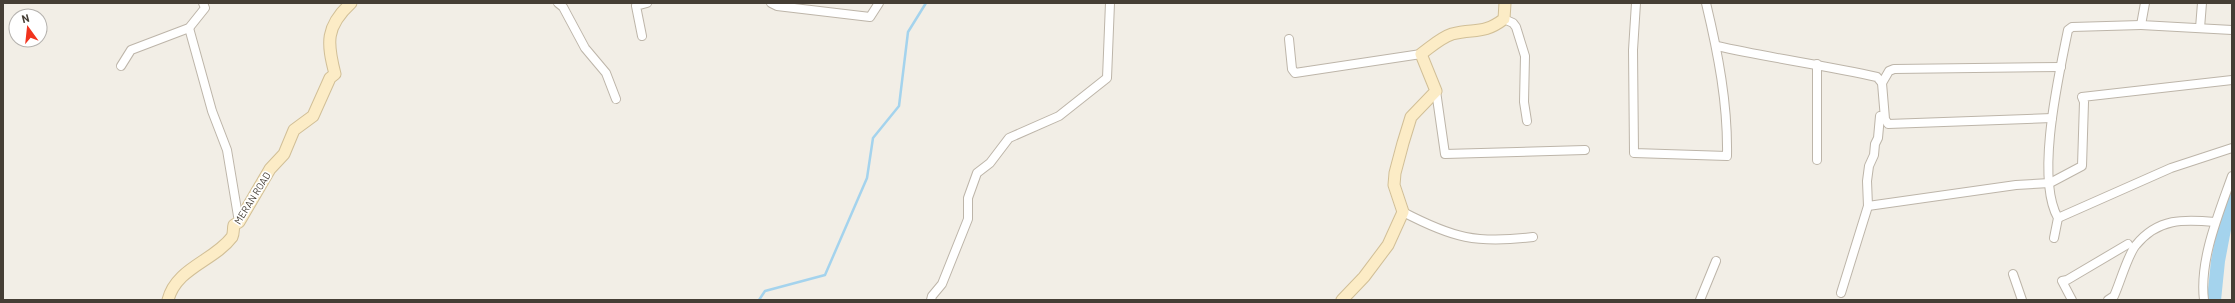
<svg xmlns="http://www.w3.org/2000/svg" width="2235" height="303" font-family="Barlow,sans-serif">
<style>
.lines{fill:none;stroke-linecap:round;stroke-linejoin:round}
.stream{stroke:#a4d3ed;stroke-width:2.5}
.river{stroke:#a4d3ed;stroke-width:14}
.street-casing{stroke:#bdb5a9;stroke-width:10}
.secondary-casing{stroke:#d1bf97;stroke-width:13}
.street{stroke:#fff;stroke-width:8}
.secondary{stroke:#fcecc6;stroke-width:11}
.labels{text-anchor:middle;stroke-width:3.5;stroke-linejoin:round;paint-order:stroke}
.street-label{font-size:10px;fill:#453e35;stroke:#fff}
</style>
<rect width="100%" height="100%" fill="#f2eee6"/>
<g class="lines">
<path class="stream" d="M759,300l6,-9 60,-16 42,-97 6,-40 26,-32 9,-74 18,-29"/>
<path class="river" d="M2214,300l4,-39 14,-74"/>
<defs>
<g id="street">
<path d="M558,3l5,4 22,41 21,25 10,26"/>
<path d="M771,3l6,3 93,11 9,-14"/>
<path d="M1636,3l-3,47 1,103 93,3c1,-52 -9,-103 -21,-153"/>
<path d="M2145,3l-4,22 91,5"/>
<path d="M1504,19l9,4 3,4 9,29 -1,46 3,19"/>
<path d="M189,28l23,83 15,39 12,72"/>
<path d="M2200,28l2,-25"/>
<path d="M642,36l-6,-30 11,-3"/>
<path d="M1289,39l3,30 3,4 126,-19"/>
<path d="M1717,46c53,12 106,19 160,31l5,6 3,36 3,5 164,-6"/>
<path d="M121,66l10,-16 58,-22 16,-20 -2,-5"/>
<path d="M1882,83l7,-12 5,-2 167,-2"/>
<path d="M1436,91l9,63 140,-4"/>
<path d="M1817,160v-96"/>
<path d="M1868,206l148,-21 34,-2 32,-17 2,-64 -2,-5 150,-17"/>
<path d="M1403,212c50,26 73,32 130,25"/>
<path d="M2058,218l113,-50 61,-20"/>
<path d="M2054,238l4,-20c-23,-40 1,-143 10,-188l4,-3 69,-2"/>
<path d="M2013,274l9,26"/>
<path d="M1841,293l27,-87 -1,-25 2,-15 5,-11 1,-11 3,-6 2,-22"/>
<path d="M931,300l1,-4 10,-12 26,-65v-21l9,-25 13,-10 19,-25 50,-22 48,-38 3,-75"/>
<path d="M1700,300l16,-39"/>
<path d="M2072,300l-10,-19 5,-1 61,-36"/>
<path d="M2108,300l6,-4c6,-13 14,-42 22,-51 22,-27 48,-26 79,-23"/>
<path d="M2204,300c-5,-40 15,-87 28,-124"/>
</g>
<g id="secondary">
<path d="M168,300c8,-32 46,-39 64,-63 2,-4 1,-9 2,-12l5,-3 31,-53 14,-15 10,-24 19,-14 17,-38 5,-4c-8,-31 -10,-47 16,-71"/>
<path d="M1342,300l22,-23 24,-32 15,-33 -9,-27 1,-12 8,-30 8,-26 25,-26 -15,-37c10,-7 19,-16 31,-20 22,-6 31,1 52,-15l1,-16"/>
</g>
</defs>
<use href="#street" class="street-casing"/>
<use href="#secondary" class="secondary-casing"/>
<use href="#street" class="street"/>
<use href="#secondary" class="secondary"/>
</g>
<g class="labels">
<g class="street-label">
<text transform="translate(252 198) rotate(-58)" y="4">MERAN ROAD</text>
</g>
</g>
<rect width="2235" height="303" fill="none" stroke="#453e35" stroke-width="8"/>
<g transform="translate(28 28) rotate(345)"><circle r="19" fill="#ffffff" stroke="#b5b2ae"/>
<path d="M0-3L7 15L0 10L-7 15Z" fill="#f1331e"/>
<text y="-6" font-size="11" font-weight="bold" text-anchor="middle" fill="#453e35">N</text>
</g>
</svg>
